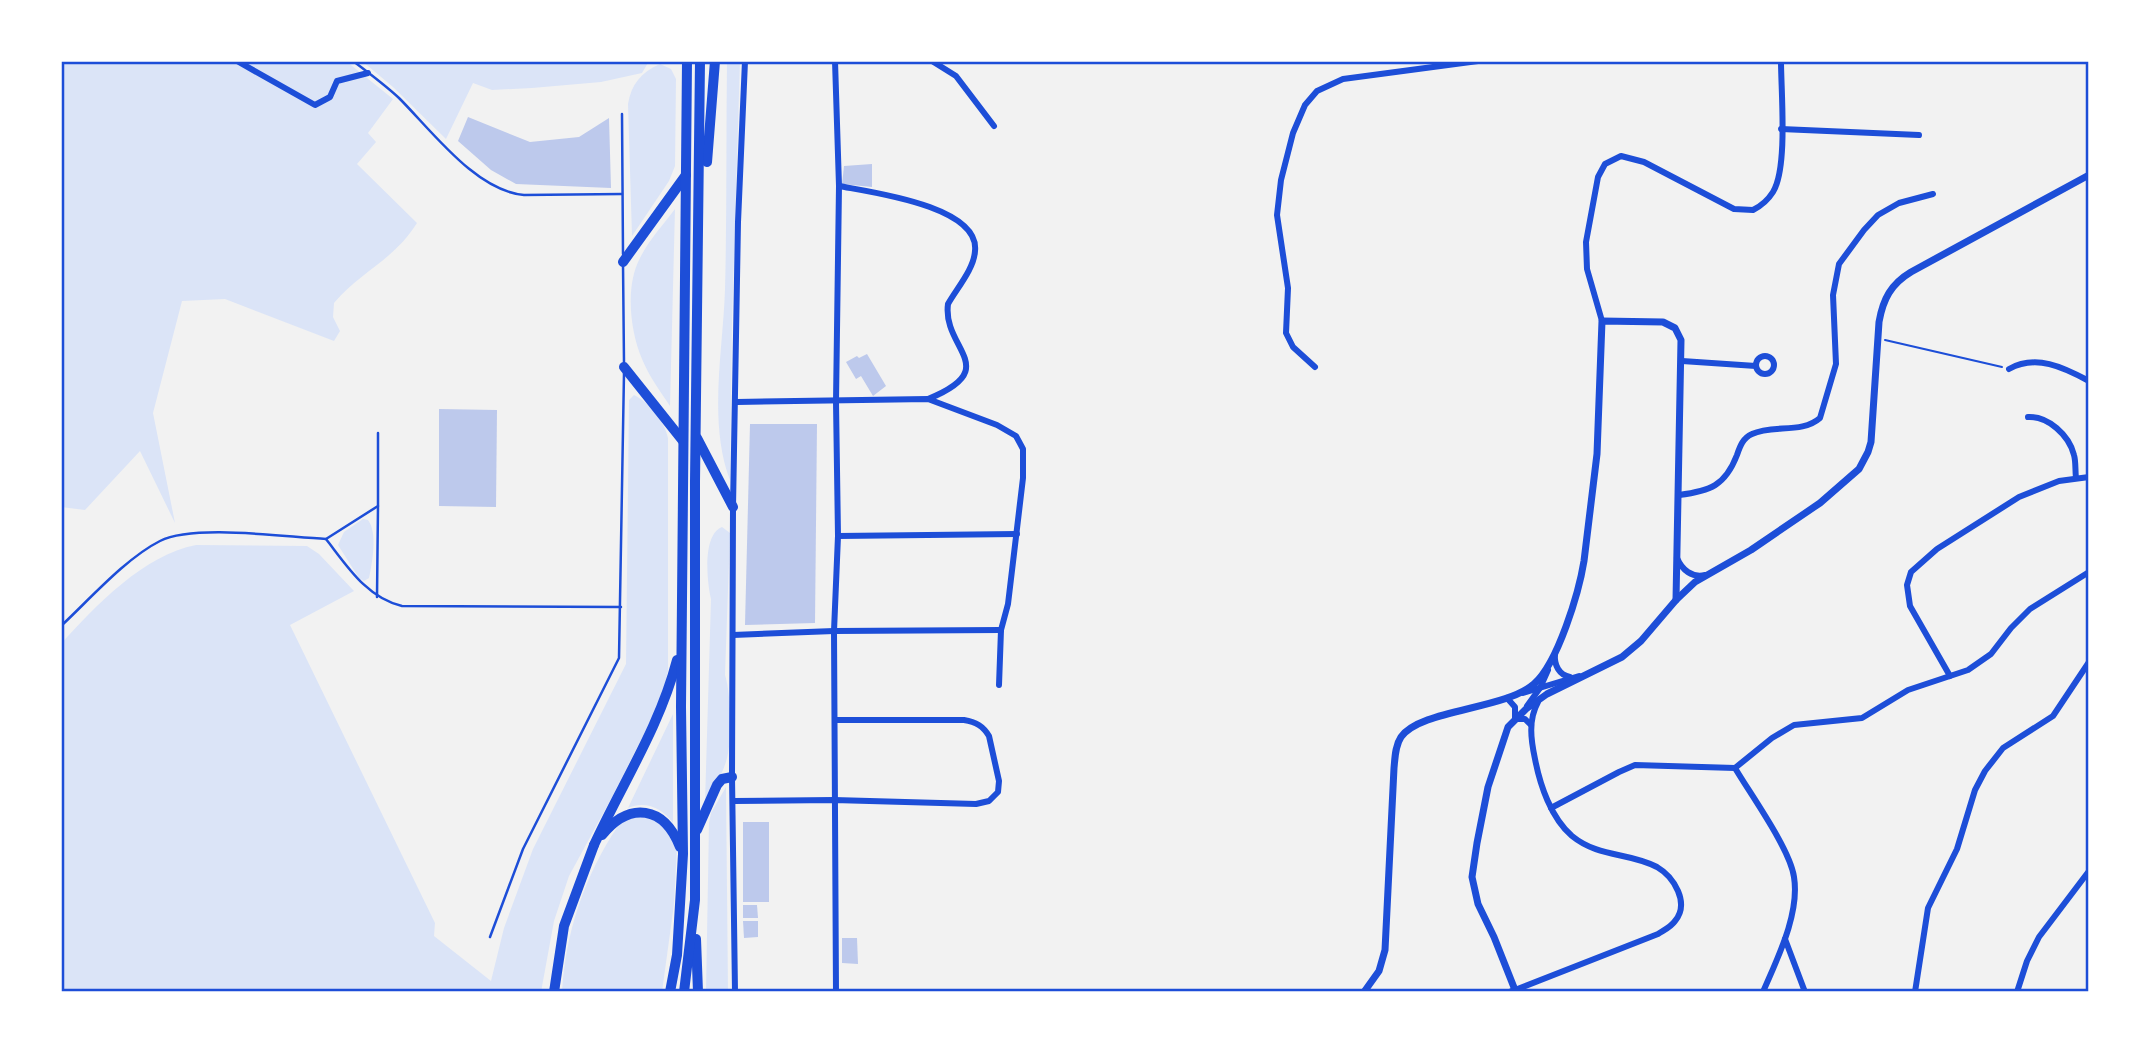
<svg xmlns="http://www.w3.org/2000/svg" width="2150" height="1053" font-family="Manrope,sans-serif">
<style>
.green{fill:#dbe4f7}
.building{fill:#bdc9ec}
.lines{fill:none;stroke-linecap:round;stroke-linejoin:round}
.path{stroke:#1d4ed8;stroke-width:2}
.service{stroke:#1d4ed8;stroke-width:2.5}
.minor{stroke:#1d4ed8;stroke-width:6}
.tertiary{stroke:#1d4ed8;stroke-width:7}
.primary{stroke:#1d4ed8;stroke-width:10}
.motorway{stroke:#1d4ed8;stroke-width:10}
.neatline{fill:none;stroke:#1d4ed8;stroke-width:2.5}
</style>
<rect width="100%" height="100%" fill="#f2f2f2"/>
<g class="green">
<path d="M61,61h285l47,38 -25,34 8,9 -19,22 60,59c-24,38 -56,48 -83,80l-1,14 7,14 -6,10 -109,-42 -43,2 -29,112 22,110 -35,-72 -55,59 -24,-3z"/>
<path d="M362,61h287l-7,12 -41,9 -69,6 -40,2 -19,-7 -27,56 -53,-52z"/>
<path d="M727,61h13l-8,261 -2,158c-22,-57 -7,-130 -5,-190 2,-76 1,-153 2,-229z"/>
<path d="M660,64l11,5 5,10 -1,87 -6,15 -37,55 -4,-132c3,-19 13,-32 32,-40z"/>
<path d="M675,209l-5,197c-10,-15 -21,-30 -28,-47 -12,-28 -17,-73 -2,-101 9,-18 23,-33 35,-49z"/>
<path d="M634,395c15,7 31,27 34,43v233l-8,31 -48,95 -43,79 -15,45 -13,71h-480v-348c35,-39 83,-89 135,-99l111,1 12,8 35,37 -64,34 145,298 -1,13 57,45 13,-53 29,-79 93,-185 3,-264z"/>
<path d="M363,519l5,1c10,13 4,43 1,58l-5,3 -5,-3 -21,-33 6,-13z"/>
<path d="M722,527l8,6 -5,142c6,18 7,65 2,83 -4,16 -14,31 -22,45l6,-204c-4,-17 -9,-64 11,-72z"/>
<path d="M673,714v109c-10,-14 -27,-23 -45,-15z"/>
<path d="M726,787l2,205h-22l3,-169 2,-10z"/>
<path d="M638,816l22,6 17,25 -3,57 -12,88h-100c3,-59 23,-117 56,-166l5,-5z"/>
</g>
<g class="building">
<path d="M468,117l62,25 49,-5 30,-19 2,70 -95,-4 -25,-14 -33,-29z"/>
<path d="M872,164v23l-30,-3 2,-18z"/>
<path d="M867,354l19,32 -13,10 -12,-20 -5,3 -10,-17 11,-6 2,2z"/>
<path d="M439,409l58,1 -1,97 -57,-1z"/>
<path d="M750,424h67l-2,199 -70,2z"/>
<rect x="743" y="822" width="26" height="80"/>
<path d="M743,905h14l1,13h-15z"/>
<path d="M743,921h15v16l-14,1z"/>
<path d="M842,938h15l1,26 -16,-1z"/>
</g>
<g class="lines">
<path class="path" d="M1885,340l117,27"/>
<g class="service">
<path d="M353,61c16,12 32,24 46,37 33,33 77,93 125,97l98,-1"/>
<path d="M622,114l1,140"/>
<path d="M623,264l1,99"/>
<path d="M326,539l52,-33v-73"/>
<path d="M377,597l1,-91"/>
<path d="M61,626c28,-26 65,-68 99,-85 34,-17 124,-4 166,-2 21,27 41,59 76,67l219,1"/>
<path d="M490,937l33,-88 96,-191 5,-285"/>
</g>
<g class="minor">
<path d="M237,61l78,44 15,-8 7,-16 31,-8"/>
<path d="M835,61l4,125 -3,216 2,134 -4,95 2,361"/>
<path d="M932,61l24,15 38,50"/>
<path d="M1781,129l138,6"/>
<path d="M839,186c31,6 141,20 136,65 -1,18 -18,37 -27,53 -6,45 56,64 -20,95"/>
<path d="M1602,321l-15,-52 -1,-27 12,-65 7,-13 16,-8 23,6 90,47 19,1c8,-4 15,-10 20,-18 15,-24 8,-100 8,-131"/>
<circle cx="1765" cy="365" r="9"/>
<path d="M1682,361l74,5"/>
<path d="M1315,367l-22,-20 -7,-14 2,-45 -11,-73 4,-35 12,-47 12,-28 12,-14 26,-12 135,-18"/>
<path d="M2009,369c27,-15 54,-2 80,12"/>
<path d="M737,402l191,-3 69,26 19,11 7,13v29l-15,126 -7,26 -2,55"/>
<path d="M2028,417c20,-1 41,18 46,38 2,7 1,15 2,23"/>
<path d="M1679,495c31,-4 46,-9 58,-40 3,-9 6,-17 15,-21 21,-10 50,0 68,-16l16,-54 -3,-69 6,-31 25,-34 14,-15 21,-12 34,-9"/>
<path d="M838,536l179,-2"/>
<path d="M1677,558c5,12 15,20 28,17"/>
<path d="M733,635l101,-4 167,-1"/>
<path d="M1555,654c-1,11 4,21 15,23"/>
<path d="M1950,676l-40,-70 -3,-21 4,-13 26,-23 82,-52 40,-16 30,-4"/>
<path d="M1523,693l56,-17"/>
<path d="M1507,698l8,9v12h10l6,6"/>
<path d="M1527,706l13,-18 8,-18"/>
<path d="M1735,768c16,27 55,81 59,109 6,37 -17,82 -31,115"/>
<path d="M734,801l100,-1 142,4 13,-3 9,-9 1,-11 -10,-45c-6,-10 -13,-14 -25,-16h-129"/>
<path d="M1551,808l68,-36 16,-7 100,3 37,-30 22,-13 68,-7 46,-28 60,-20 23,-16 20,-26 19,-19 59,-37"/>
<path d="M1785,939l20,53"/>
<path d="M1515,990l143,-56c6,-4 13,-7 17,-13 15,-18 -1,-44 -18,-54 -28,-15 -58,-9 -85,-31 -21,-18 -32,-51 -37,-77 -4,-19 -7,-39 3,-57"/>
<path d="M735,992l-3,-215 1,-270 5,-285 7,-161"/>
<path d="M1915,992l13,-84 29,-59 18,-59 10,-19 18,-23 50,-32 36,-54"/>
<path d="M2017,992l10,-31 12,-24 50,-66"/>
</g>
<g class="tertiary">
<path d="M1364,992l15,-21 6,-21 9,-182c1,-10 1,-22 7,-31 20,-28 103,-27 133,-53 24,-21 45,-92 50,-123l13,-107 5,-133 61,1 12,6 6,12 -5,260"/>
<path d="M1511,992l4,-2 -21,-53 -16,-33 -6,-27 5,-34 11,-56 20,-60 18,-18 21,-15 75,-37 19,-16 35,-41 19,-18 56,-32 69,-47 39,-34 9,-17 3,-10 8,-120c4,-23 12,-38 32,-50l178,-97"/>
</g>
<path class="primary" d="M554,992l10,-66 30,-81"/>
<g class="motorway">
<path d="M707,162l8,-101"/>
<path d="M623,262l63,-87"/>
<path d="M624,367l59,74"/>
<path d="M697,438l36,69"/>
<path d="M697,830l20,-45 5,-6 10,-2"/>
<path d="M602,835c28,-34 62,-29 78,12"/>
<path d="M594,845c28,-61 66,-119 83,-185"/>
<path d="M696,939l2,53"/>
<path d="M670,992l7,-37 6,-101 -2,-147 6,-646"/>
<path d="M684,992l11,-92v-418l5,-421"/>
</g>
</g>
<rect width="2150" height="1053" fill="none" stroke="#ffffff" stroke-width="126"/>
<rect x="63" y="63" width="2024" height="927" class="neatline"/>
</svg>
